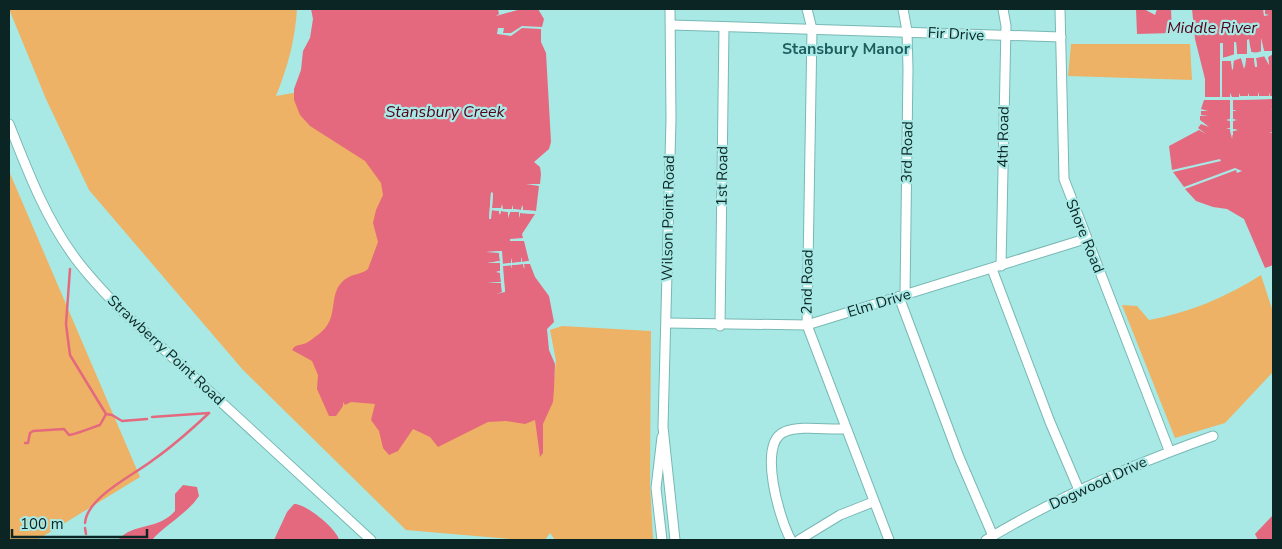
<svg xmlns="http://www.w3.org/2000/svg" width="1282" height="549" font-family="'Nunito Sans',sans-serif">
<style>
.green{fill:#edb265}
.water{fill:#e5697e}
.pier{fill:#a8e9e5}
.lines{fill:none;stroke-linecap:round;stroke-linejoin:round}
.stream{stroke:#e5697e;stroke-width:2.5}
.minor-casing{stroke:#78b8b4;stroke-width:11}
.minor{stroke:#fff;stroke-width:9}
.labels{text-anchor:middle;stroke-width:4.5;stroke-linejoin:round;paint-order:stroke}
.street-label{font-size:15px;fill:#0a2524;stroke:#a8e9e5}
.water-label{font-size:16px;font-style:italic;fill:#52011a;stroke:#a8e9e5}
.neighbourhood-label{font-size:16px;font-weight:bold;fill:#1d5f5d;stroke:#a8e9e5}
</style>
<rect width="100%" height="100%" fill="#a8e9e5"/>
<g class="green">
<path d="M9,9h288c-2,31 -9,57 -21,87l23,-4 68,65 186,231 3,-27 -6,-31 12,-4 89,5 -1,152 3,57h-98l-5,-7 -5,7h-24l-115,-10 -163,-160 -154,-180 -43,-91z"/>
<path d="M1071,44h119l2,36 -124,-4z"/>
<path d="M9,171l131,306 -103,63h-28z"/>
<path d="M1261,275l12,37v60l-48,51 -50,15 -53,-133 15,1 12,14c39,-7 78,-23 112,-45z"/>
</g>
<g class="water">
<path d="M311,9h187l1,5 -3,2 25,-7h17l6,10 -2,8 -20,-1 -11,7h-8l1,-5h-6l-1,6 14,2 11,-8 19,1v13l5,11 5,89 -2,7 -15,13 6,5 1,7 -14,-2 14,2 -1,10h-14l13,2 -3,25 -14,-1v-5l-1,5 -8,-1v-4l-1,4h-10v-5v5l-10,-1 1,-15h-2l-2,26 2,-9 9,1v4l1,-4 8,1 -1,6 2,-6h9v6l1,-5 15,1 -13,20 1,4 -13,1v2h14l5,20 -7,1 -1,-5v5l-9,1 -1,-5v5l-9,1 -1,-13 -15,1h13l1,9 -13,2 13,-1v9l-4,1h4l1,10 -13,1h13l1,9h3l-3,-26 21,-2 1,5v-5h6l5,13 14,19 5,26 -7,7 2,21 6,14 -1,25 -1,13 -10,22v29l-3,4 -5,-37 -10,4 -19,-3 -18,1 -50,25 -8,-10 -17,-8 -15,22 -9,4 -6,-7 -4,-17 -8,-11 4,-16 -24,-2 -6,3 -2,-3v4l-7,10h-7l-12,-27 1,-14 -6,-14 -20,-11c4,-7 10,-4 16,-8 6,-4 14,-10 18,-15 12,-15 2,-37 21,-49 6,-4 15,-4 21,-9l10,-27 -5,-19 3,-13 7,-15 -2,-12 -16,-22 -55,-35 -10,-11 -6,-15v-11l7,-19 2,-19 7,-13 3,-19z"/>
<path d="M1136,9h8l11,6 2,-6h14l1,24 -35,1z"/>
<path d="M1192,9h71l1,7 5,-1 -4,-1v-5h8v42h-9l-3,-12 1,12 -10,3 -4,-14 -1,14h-10l-1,-12h-2v14l-12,2 1,-15 -3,54h-15v-18l-10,-40z"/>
<path d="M1273,54v42h-14v-4l-1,4h-9v-3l-1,3h-8v-3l-1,4h-8l-1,-4v4h-8v-37l9,1 2,8 1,-10 7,-1 4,10 1,-10h8l1,8h2l-1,-8 9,-2 4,9 -1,-8z"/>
<path d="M1273,99v10h-2l2,1v22h-4l4,1v132l-8,3 -21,-49 -17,-10 -14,-2 -17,-6 -11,-12 51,-19 1,3 5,-2 -7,-3 -51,19 -11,-15 48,-11 -1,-2 -48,11 -3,-24 30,-16 7,4 -8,-6 3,-4 8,3 -9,-7v-4h8l-7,-1v-4h7l-7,-2 3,-9h26v19l-2,1 2,1v7h-3l3,1 1,6h2v-4l4,-1 -4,-1v-8l2,-1 -2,-1v-8l3,-1h-3v-10z"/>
<path d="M183,485l14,2 2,9c-12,18 -33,28 -47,44h-34c16,-18 39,-9 57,-29v-17z"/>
<path d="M294,504c11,-1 43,25 45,36h-65l13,-28z"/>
<path d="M1273,515v25h-15l-3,-6z"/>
</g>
<g class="pier">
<path d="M1261,38l3,13h9v3l-5,3 1,8 -5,-9 -8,2 1,9h-2l-1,-9h-8l-2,11 -3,-11 -8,3v8l-1,1 -1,-9h-9v36h8v-4l2,4h7v-4l1,3h8l1,-3v3h9l1,-4v4h10v-4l1,4h3v3l-40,1v10l4,1h-4v8l4,1 -4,1v8l5,1 -5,1 -1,8 -2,-10h-4l4,-1v-7l-4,-1 4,-1v-19h-26l1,-3h15v-54h3v15l12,-4 -1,-12h2l1,12h10v-14l2,-1 2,13 10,1z"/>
<path d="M491,192l2,1 -1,15h9l1,-4 1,5h9v-4l1,4 8,1 2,-5v5l13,1 -1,3 -15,-1 -1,5v-6h-9l-2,6v-6l-7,-1 -2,4v-4l-7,-1 -1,9h-2z"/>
<path d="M502,251l1,13 8,-1v-5l1,5 9,-1v-5l1,5 7,-1 1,3h-6l1,5 -2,-5 -11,1v4l-1,-4 -8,1 2,26 -9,2 6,-2 -1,-9h-13l13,-1 -1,-9 -4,-1 4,-1v-8h-13l13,-2 -1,-8 -13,-1z"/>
</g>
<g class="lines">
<g class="stream">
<path d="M70,269l-4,55 4,31 36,59 6,1 10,6 25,-2"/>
<path d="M152,417l57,-4"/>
<path d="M25,443h3l2,-10 3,-2 31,-2 5,6c5,0 25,-8 31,-10l6,-11"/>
<path d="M85,523c2,-26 49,-48 68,-63 20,-14 39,-31 56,-47"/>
<path d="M85,528l1,6"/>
</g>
<defs>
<g id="minor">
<path d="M670,9l1,110 -8,308 12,113"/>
<path d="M807,9l5,20 -5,296 82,215"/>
<path d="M903,9l4,22 1,38 -3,226"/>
<path d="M1060,9l4,170 105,271"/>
<path d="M671,25l390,12"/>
<path d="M9,124c18,45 35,91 64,131 14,20 31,37 48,55l250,230"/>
<path d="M1001,266l5,-240 -3,-17"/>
<path d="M992,269l58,153 29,68"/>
<path d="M899,297l60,160 34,79"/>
<path d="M667,323l140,2 278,-86"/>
<path d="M720,326l4,-299"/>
<path d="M662,540l-6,-52 6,-51"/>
<path d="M791,540c-11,-19 -34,-96 -7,-108 17,-7 42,-2 61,-3"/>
<path d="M799,540l41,-25 33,-13"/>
<path d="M986,540c73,-44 148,-76 227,-104"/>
</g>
</defs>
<use href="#minor" class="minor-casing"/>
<use href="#minor" class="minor"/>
</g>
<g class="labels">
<g class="street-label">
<text transform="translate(956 34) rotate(3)" y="5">Fir Drive</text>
<text transform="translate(1003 137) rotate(-89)" y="5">4th Road</text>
<text transform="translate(907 152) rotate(-89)" y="5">3rd Road</text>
<text transform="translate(722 176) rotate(-89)" y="5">1st Road</text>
<text transform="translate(668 218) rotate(-89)" y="5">Wilson Point Road</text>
<text transform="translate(1085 236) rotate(68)" y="5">Shore Road</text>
<text transform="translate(807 282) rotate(-89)" y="5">2nd Road</text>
<text transform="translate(879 303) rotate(-17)" y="5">Elm Drive</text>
<text transform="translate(166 350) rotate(43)" y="5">Strawberry Point Road</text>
<text transform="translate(1098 483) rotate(-25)" y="5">Dogwood Drive</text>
</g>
<g class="water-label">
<text x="1212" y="33">Middle River</text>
<text x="445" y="117">Stansbury Creek</text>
</g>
<g class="neighbourhood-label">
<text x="846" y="54">Stansbury Manor</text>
</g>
</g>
<rect width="1282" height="549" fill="none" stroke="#0a2524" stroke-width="20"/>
<path d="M12 529v8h135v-8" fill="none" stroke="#0a2524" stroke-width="2.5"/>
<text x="20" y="529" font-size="15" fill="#0a2524" stroke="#a8e9e5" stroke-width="4" paint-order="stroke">100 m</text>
</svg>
